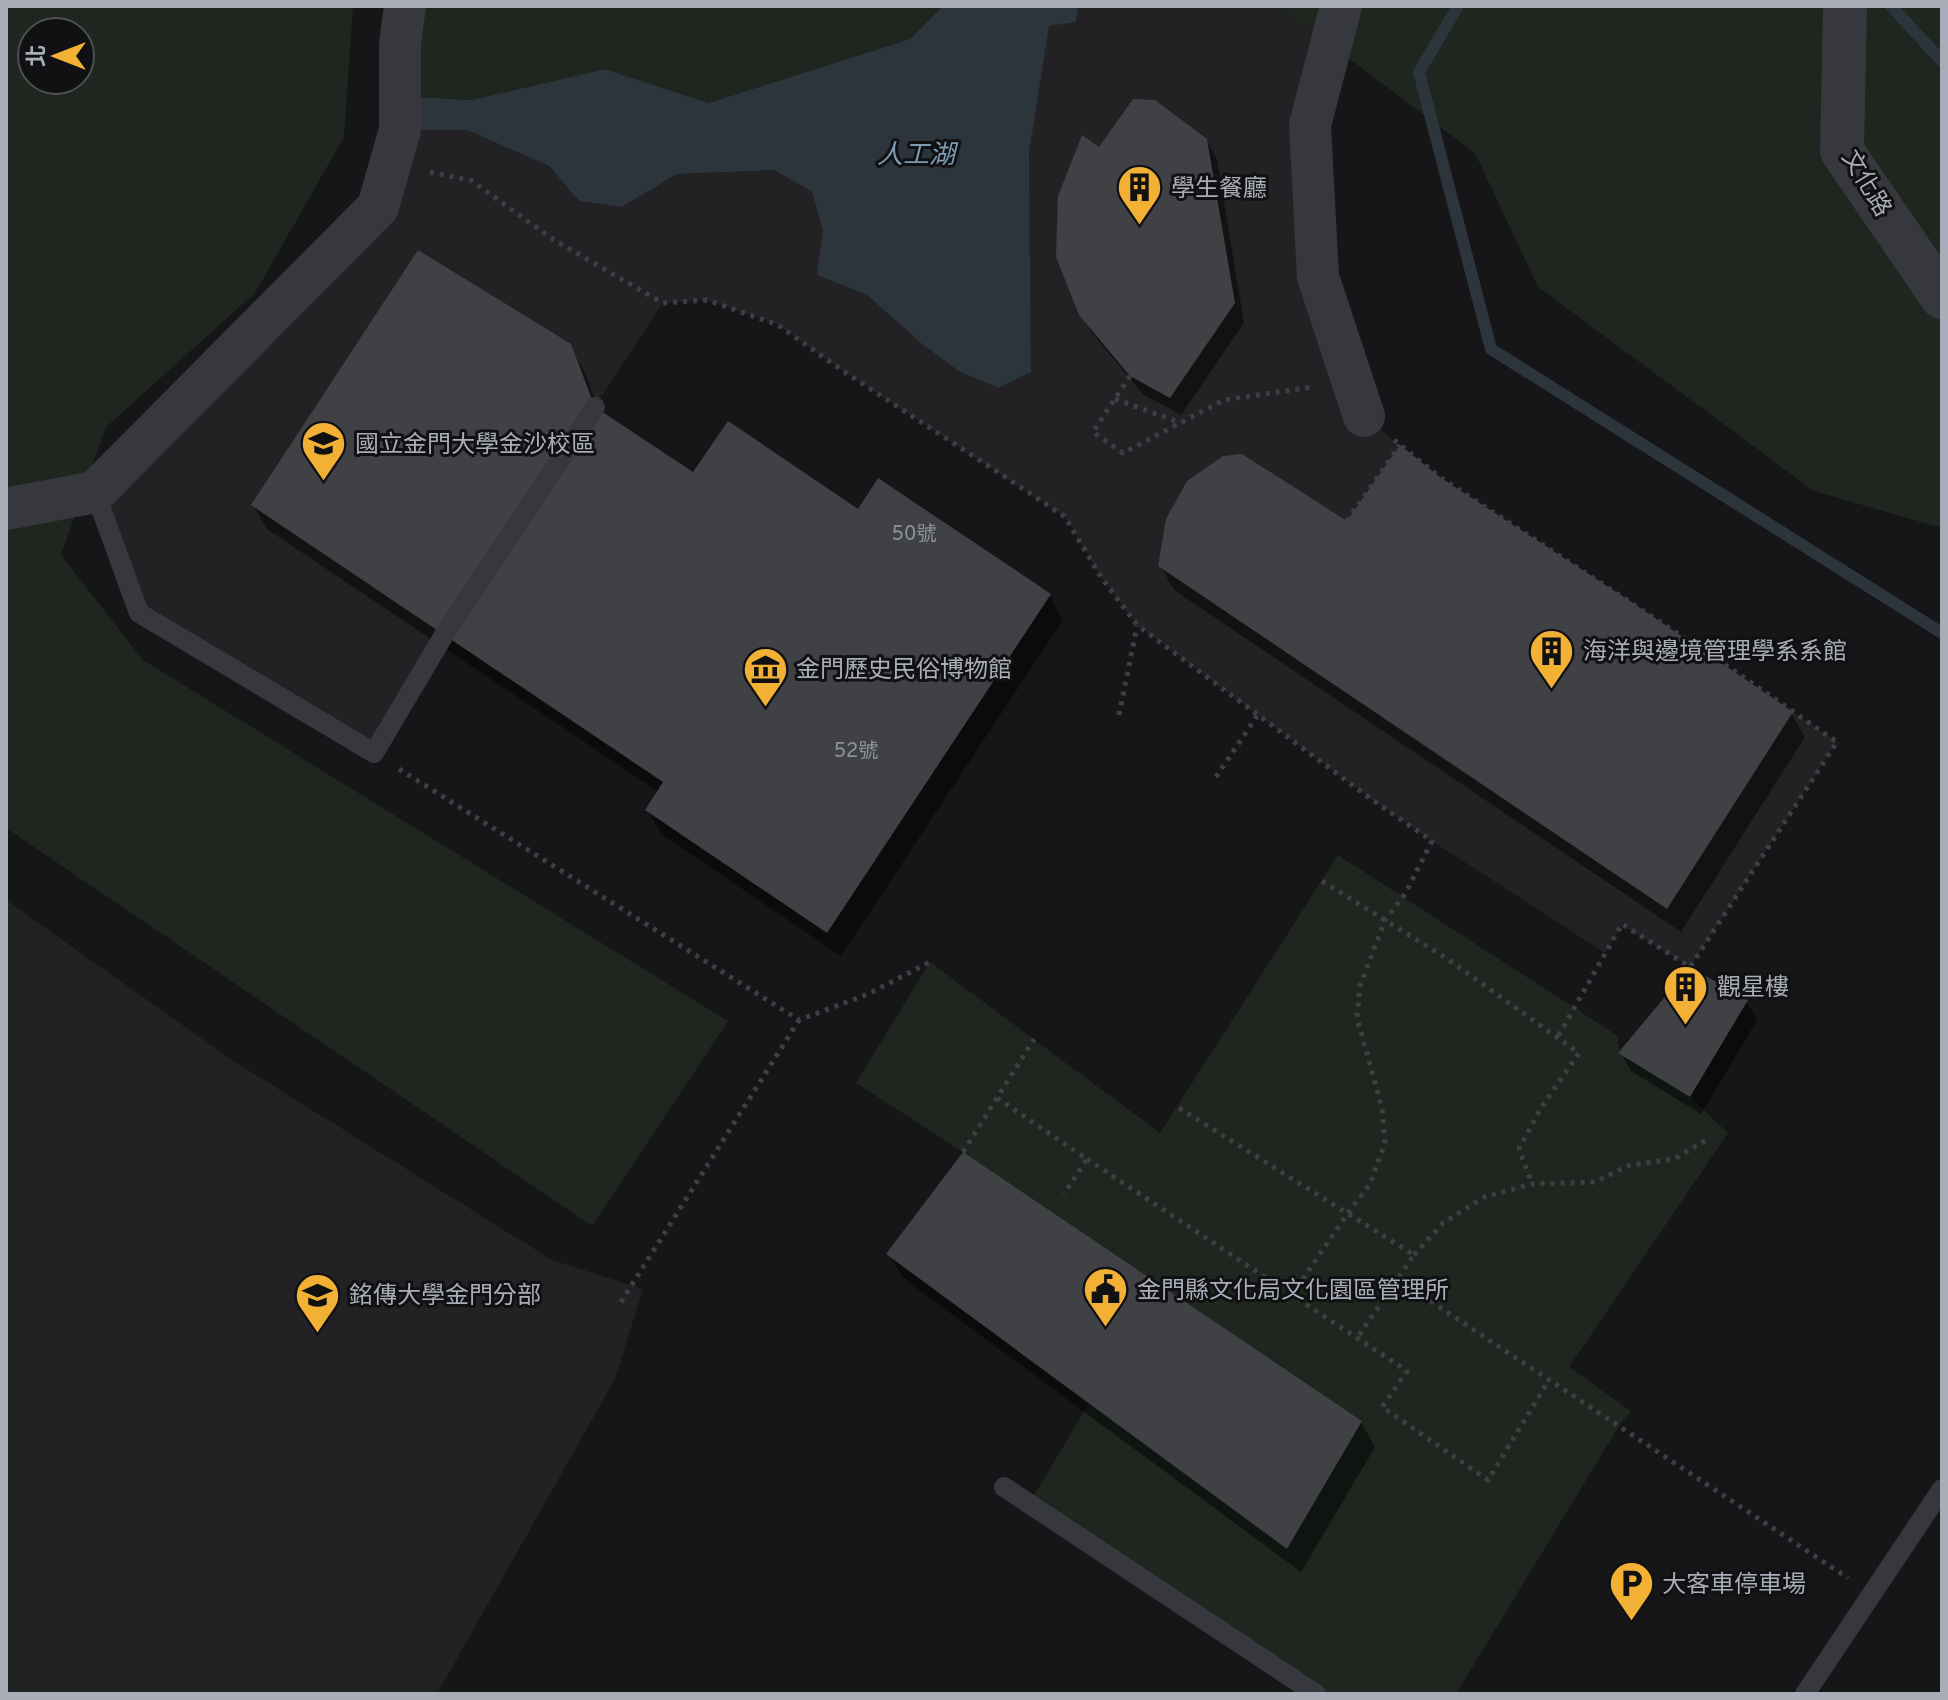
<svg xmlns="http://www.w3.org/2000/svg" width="1948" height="1700" font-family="Overpass,'Noto Sans TC',sans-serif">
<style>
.built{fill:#222225}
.green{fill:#1e261f;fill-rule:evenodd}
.water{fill:#2c353c}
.shadow{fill:#0007}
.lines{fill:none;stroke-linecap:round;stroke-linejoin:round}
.stream{stroke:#2c353c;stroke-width:12}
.building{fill:#404145}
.path{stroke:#3d3f44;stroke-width:5;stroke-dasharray:4 6;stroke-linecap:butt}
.service{stroke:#37383d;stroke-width:20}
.minor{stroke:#37383d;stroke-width:42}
.tertiary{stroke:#37383d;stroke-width:44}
.labels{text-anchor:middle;stroke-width:6;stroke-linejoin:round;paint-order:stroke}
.number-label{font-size:20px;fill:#8e929b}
.street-label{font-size:24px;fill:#a8adb8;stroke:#111113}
.poi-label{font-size:24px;fill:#a8adb8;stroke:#111113;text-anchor:start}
.water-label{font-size:26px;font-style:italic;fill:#7f9bb3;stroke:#111113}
</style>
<rect width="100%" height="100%" fill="#161618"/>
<g class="built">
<path d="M1078,6h263l-31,119 54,291 77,62 289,190 107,74 -147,225 -68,-42 -17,28 -173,-112 -61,-42 -234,-174 -36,-48 -36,-60 -222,-146 -65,-46 -71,-25 -44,3 -219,332 -70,118 -235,-140 -44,-121 283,-285 22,-77h67l82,36 30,35 43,6 55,-33 97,-4 38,22 11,39 -5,44 49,20 55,49 38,28 38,16 33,-17 -2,-217 20,-129 27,-3z"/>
<path d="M6,900l223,158 323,202 91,29 -28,90 -178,315h-431z"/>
</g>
<g class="green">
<path d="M6,6h347l-9,131 -89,156 -149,134 -45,128 82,105 585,361 -136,205 -586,-398zM32,32h48v48h-48z"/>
<path d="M405,6h538l-33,33 -203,64 -102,-34 -134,31 -71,-4z"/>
<path d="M1279,6h663v522l-128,-37 -276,-204 -63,-134z"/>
<path d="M1338,855l280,181 1,17 71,44 38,36 -159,234 62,44 -12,15 -163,268h-140l-287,-190 60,-101 198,146 75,-128 -399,-269 -107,-69 74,-121 230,171z"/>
</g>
<path class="water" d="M943,6h135l-2,16 -27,4 -20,128 2,218 -33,16 -38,-16 -38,-28 -55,-49 -50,-20 6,-44 -11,-39 -38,-22 -97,4 -55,33 -43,-6 -30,-35 -82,-36h-67v-34l71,4 134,-31 103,34 202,-64z"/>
<g class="shadow">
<path d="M1206,140l11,19 27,164 -63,92 -38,-21 -51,-61 -11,-19 18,-164z"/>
<path d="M569,346l15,25 16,42 94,62 164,36 192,85 13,24 -222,336 -180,-122 -14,-24 12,-18 -392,-263 -14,-24z"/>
<path d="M1440,479l351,234 14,24 -124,195 -507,-342 -14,-25 188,-41z"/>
<path d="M1746,1001l11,19 -56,94 -70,-43 -10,-18z"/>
<path d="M889,1254l472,168 14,25 -74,125 -398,-294z"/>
</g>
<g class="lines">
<g class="stream">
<path d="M1458,6l-39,66 72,277 451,284"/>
<path d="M1891,6l51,55"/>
</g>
</g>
<g class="building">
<path d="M1133,99l22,1 52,39 28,164 -65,95 -40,-22 -51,-61 -23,-58 2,-61 24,-61 17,12z"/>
<path d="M418,250l153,94 24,63 98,65 35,-51 130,88 20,-31 173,116 -224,339 -182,-123 18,-28 -412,-277z"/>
<path d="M1400,445l41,33 186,121 166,113 -126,197 -509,-343 8,-47 21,-38 36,-25 19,-2 105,67z"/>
<path d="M1690,967l58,33 -58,97 -72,-44z"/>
<path d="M963,1152l399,269 -75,128 -401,-295z"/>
</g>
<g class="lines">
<g class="path">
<path d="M430,172l42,9 82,59 109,63 44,-3 71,25 65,46 179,117 43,29 36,60 36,48 234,174 61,42 -27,53 -20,26 -25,66 -3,32 25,90 3,35 -15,41 -22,29 -56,82 115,76 -25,36 106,73 61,-100"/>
<path d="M1130,376l-37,56 30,21 101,-53 88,-13"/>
<path d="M1115,399l63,23"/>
<path d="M1394,440l47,38 289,190 107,74 -147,225 -68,-43 -65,114"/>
<path d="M1347,521l53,-76"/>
<path d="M1119,715l18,-89"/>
<path d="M399,769l400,251 69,-26 62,-32"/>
<path d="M1216,777l41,-61"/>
<path d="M1322,881l124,77 133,95 -38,55 -22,41 13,35"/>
<path d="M997,1098l90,61 -23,35"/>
<path d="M1179,1108l235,147 -57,83"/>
<path d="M963,1152l71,-113"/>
<path d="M1087,1159l205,136"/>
<path d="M1414,1255l29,-32 41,-26 48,-13 63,-2 35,-17 44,-6 32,-19"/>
<path d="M1397,1279l451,299"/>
<path d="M621,1302l178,-282"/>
</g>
<g class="service">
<path d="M95,492l44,121 235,140 70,-118 151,-228"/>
<path d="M1004,1487l312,207"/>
<path d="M1805,1694l137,-205"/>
</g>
<g class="minor">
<path d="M1341,6l-31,119 8,152 46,139"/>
<path d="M6,509l89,-17 283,-285 22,-77v-86l5,-38"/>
</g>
<path class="tertiary" d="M1845,6l-3,145 100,146"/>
</g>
<defs>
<symbol id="building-pin" viewBox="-11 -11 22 30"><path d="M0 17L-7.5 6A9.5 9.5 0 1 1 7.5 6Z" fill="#f2b134" stroke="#111113"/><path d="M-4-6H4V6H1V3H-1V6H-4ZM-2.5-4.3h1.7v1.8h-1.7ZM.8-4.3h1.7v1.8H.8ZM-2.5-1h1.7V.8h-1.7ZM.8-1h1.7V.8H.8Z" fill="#111"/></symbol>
<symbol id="university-pin" viewBox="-11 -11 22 30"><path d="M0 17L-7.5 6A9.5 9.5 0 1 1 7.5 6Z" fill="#f2b134" stroke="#111113"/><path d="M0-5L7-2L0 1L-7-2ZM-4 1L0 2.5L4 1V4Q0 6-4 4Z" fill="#111"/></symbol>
<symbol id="museum-pin" viewBox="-11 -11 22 30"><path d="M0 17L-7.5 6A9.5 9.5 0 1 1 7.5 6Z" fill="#f2b134" stroke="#111113"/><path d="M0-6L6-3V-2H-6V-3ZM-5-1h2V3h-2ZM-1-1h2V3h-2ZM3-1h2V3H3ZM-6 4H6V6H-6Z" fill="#111"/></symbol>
<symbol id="civic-pin" viewBox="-11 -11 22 30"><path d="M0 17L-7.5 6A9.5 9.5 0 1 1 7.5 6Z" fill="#f2b134" stroke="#111113"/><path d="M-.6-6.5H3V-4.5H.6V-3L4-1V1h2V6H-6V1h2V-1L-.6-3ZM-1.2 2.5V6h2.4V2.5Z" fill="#111"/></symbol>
<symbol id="parking-pin" viewBox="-11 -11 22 30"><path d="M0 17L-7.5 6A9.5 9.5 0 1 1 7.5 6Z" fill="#f2b134" stroke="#111113"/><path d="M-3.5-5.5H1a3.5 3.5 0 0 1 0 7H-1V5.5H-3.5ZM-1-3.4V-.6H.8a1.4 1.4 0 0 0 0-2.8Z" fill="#111"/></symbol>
</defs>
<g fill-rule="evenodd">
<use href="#building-pin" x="1114" y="162" width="51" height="69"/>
<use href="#university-pin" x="298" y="418" width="51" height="69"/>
<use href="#building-pin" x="1526" y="626" width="51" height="69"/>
<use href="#museum-pin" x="740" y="644" width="51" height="69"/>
<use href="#building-pin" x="1660" y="962" width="51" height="69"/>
<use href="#civic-pin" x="1080" y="1264" width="51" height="69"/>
<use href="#university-pin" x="292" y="1270" width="51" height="69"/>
<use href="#parking-pin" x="1606" y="1558" width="51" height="69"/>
</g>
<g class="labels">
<g class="number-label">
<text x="914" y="540">50號</text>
<text x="856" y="757">52號</text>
</g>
<g class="street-label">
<text transform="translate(1867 183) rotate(59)" y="8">文化路</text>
</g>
<g class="poi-label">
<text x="1171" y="196">學生餐廳</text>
<text x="355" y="452">國立金門大學金沙校區</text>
<text x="1583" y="659">海洋與邊境管理學系系館</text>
<text x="796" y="677">金門歷史民俗博物館</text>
<text x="1717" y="995">觀星樓</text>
<text x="1137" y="1298">金門縣文化局文化園區管理所</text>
<text x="349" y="1303">銘傳大學金門分部</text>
<text x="1662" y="1592">大客車停車場</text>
</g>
<g class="water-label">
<text x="916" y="163">人工湖</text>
</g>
</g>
<rect width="1948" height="1700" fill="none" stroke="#a8adb8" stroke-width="16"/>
<g transform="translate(56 56) rotate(270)"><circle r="38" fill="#111113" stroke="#4d4f55" stroke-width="2"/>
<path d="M0-6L14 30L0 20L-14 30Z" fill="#f2b134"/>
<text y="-12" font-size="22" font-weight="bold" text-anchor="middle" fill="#a8adb8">北</text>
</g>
</svg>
